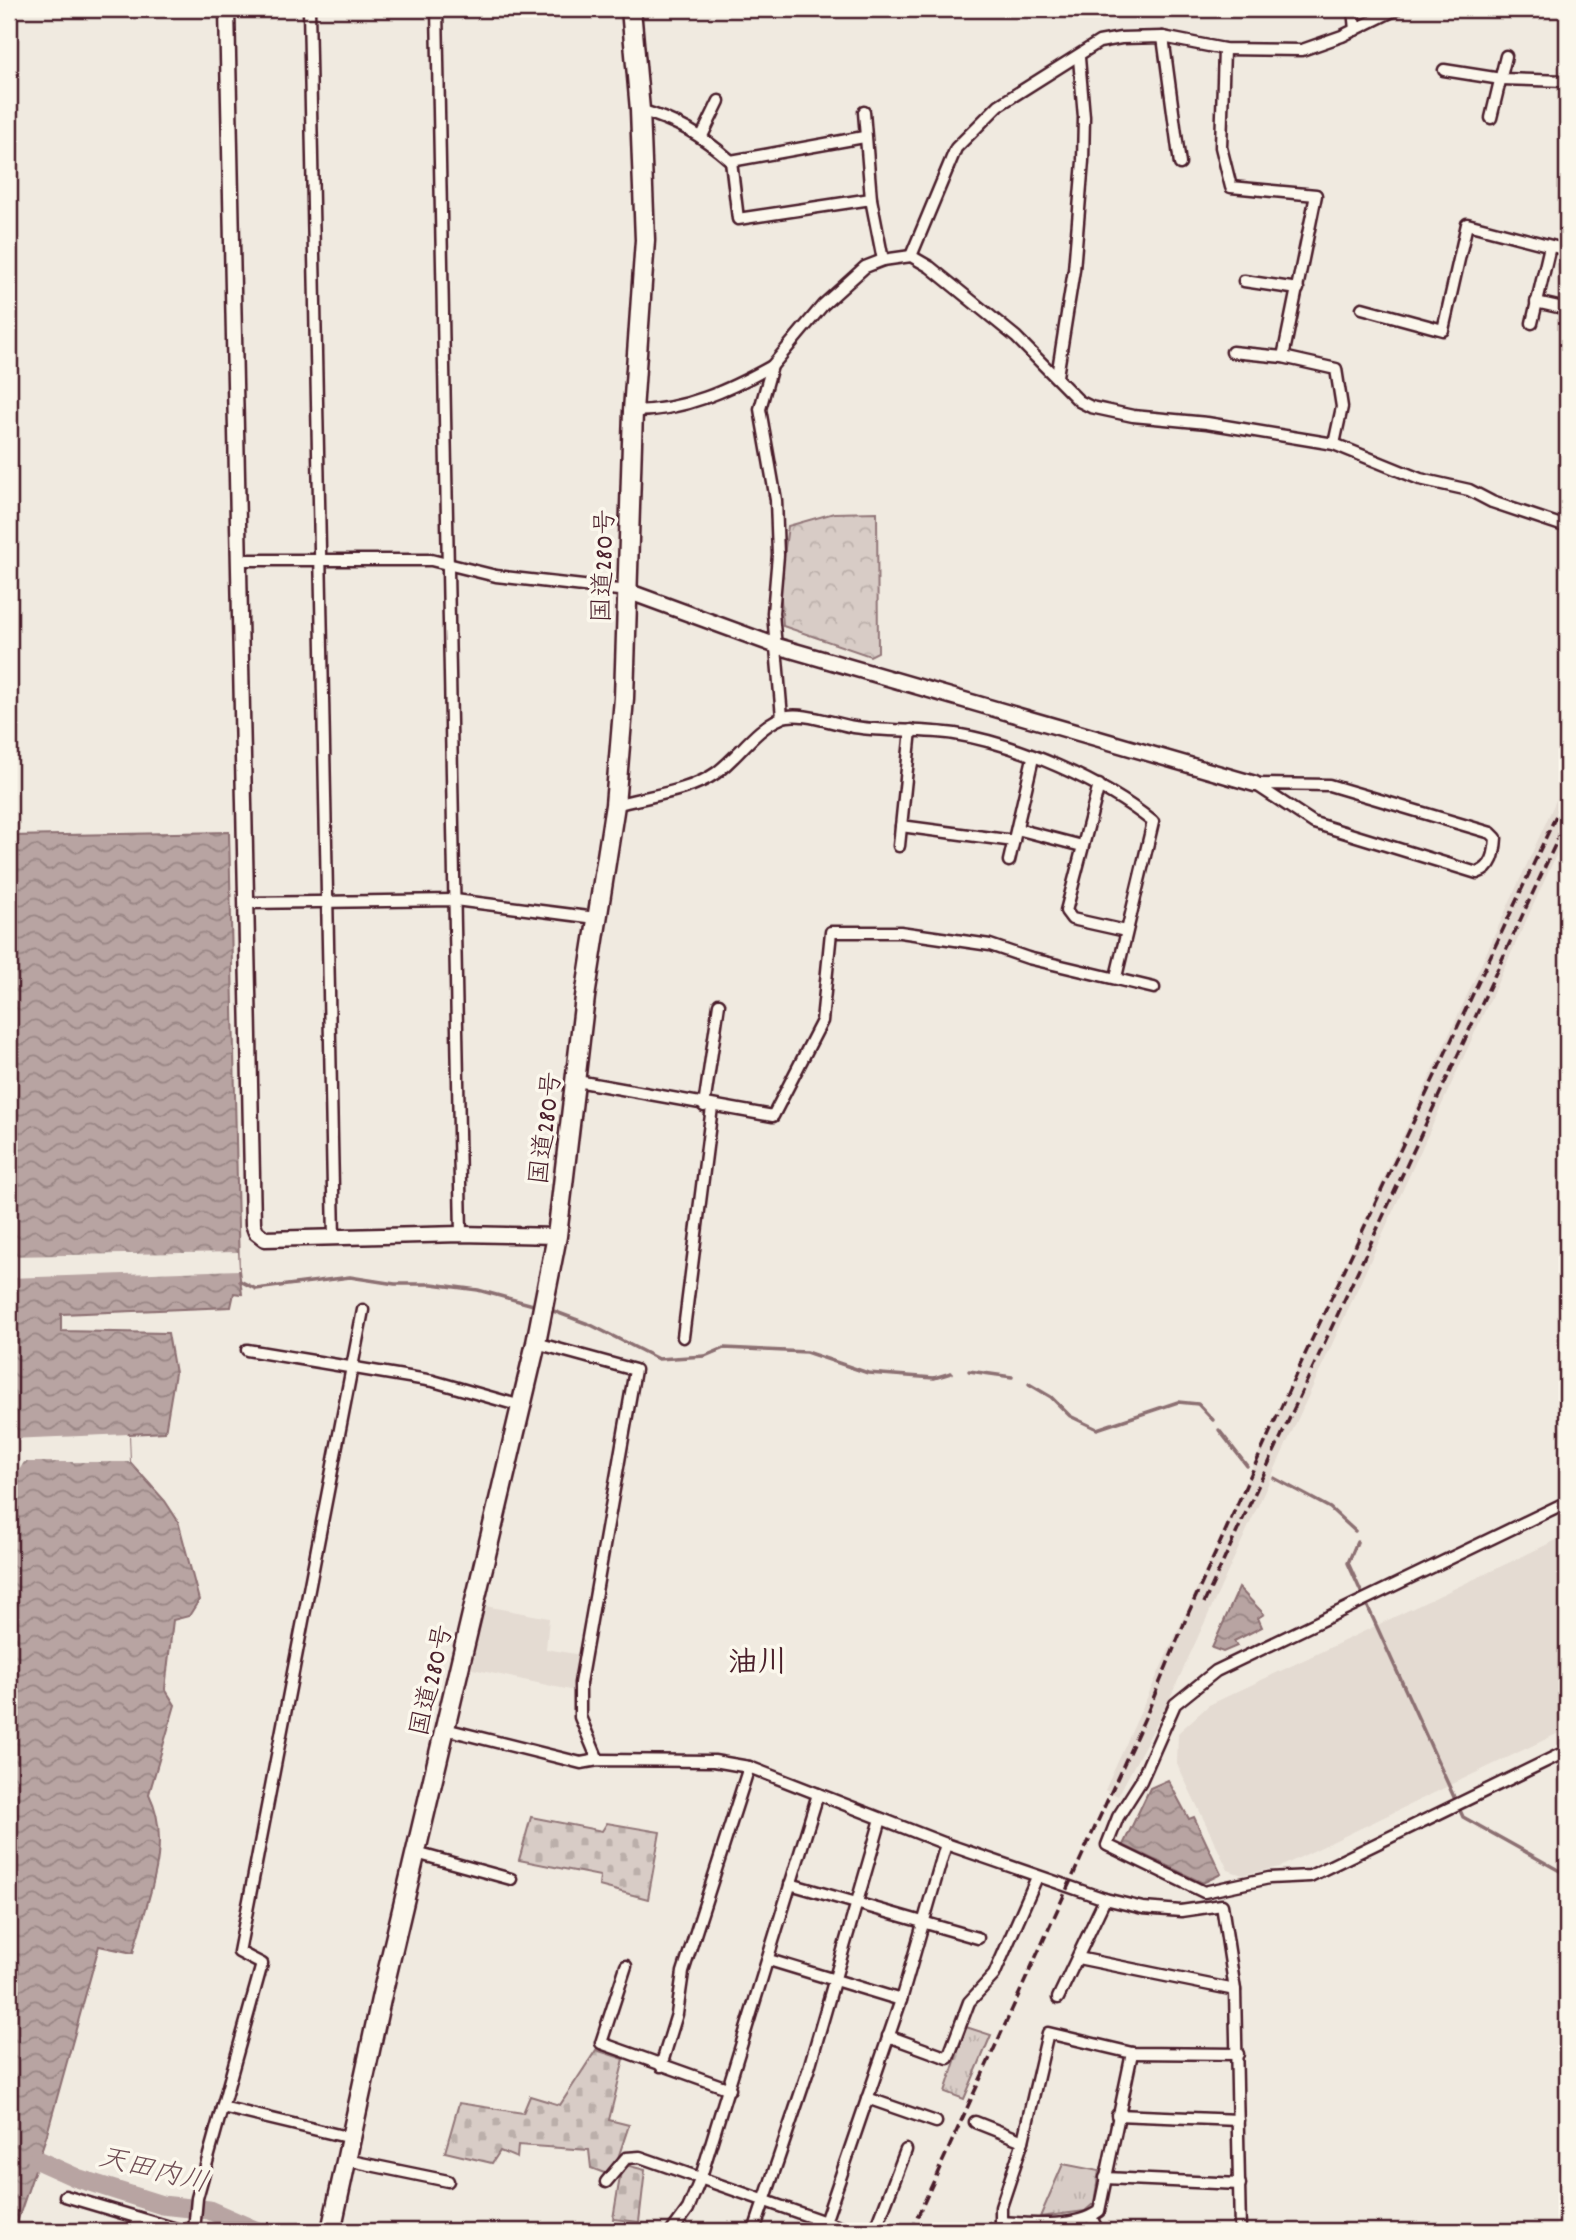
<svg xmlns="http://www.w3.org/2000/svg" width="1576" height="2240" font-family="Dekko,'Klee One',sans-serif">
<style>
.built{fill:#e4dbd2}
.grass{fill:url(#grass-tufts);stroke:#917678;stroke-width:2}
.forest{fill:url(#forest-crowns);stroke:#917678;stroke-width:2}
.cemetery{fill:url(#cemetery-stones);stroke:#917678;stroke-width:2}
.water{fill:url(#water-waves);stroke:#8c6f72;stroke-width:2}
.pier{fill:#f0eae0}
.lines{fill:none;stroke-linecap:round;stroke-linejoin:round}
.stream{stroke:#8c6f72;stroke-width:3.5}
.river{stroke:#b8a4a2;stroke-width:19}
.street-casing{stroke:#4a1f2b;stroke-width:15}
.secondary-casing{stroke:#4a1f2b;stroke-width:19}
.highway-casing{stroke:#4a1f2b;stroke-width:23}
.street{stroke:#fbf7ec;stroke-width:10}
.secondary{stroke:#fbf7ec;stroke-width:14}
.highway{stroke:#fbf7ec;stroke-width:18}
.rail{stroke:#4a1f2b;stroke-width:3.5;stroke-dasharray:10 5;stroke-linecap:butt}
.labels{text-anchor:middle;stroke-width:7;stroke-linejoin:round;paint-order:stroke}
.street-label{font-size:26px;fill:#4a1f2b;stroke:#fbf7ec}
.water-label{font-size:28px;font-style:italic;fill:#704e55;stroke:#fbf7ec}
.quarter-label{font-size:30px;font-weight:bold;fill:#4a1f2b;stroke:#fbf7ec}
</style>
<defs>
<pattern id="grass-tufts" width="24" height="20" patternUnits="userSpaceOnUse" patternTransform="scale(1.75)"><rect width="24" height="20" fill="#d8ccc6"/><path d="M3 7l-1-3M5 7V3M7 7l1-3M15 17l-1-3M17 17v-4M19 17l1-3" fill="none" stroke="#bbafaa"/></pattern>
<pattern id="forest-crowns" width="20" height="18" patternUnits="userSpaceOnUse" patternTransform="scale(1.75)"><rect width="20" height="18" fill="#d8ccc6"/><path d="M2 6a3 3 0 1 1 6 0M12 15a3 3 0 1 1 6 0" fill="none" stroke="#bbafaa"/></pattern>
<pattern id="cemetery-stones" width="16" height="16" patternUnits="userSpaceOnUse" patternTransform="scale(1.75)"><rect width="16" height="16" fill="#d8ccc6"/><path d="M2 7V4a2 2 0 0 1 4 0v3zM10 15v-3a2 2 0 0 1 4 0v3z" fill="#bbafaa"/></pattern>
<pattern id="water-waves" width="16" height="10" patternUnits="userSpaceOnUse" patternTransform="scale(1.75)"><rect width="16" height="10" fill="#b8a4a2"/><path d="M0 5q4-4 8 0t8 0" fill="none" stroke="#988584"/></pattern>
</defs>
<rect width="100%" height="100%" fill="#f0eae0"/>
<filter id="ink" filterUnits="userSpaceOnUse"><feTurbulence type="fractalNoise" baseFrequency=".0143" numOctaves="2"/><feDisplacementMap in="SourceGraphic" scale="14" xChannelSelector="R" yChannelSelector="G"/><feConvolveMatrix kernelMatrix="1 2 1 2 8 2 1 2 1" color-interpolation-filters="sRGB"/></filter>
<g filter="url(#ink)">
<g class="built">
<path d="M1567,776v54l-9,21 -388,847 -52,98 -13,-6z"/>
<path d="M1567,1535v194l-287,138 -38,8 -14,-5 -51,-106 1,-31 31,-28z"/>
<path d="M480,1605l69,13 -3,31 35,6 -6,36 -107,-23z"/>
</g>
<g class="grass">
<path d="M966,2027l25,8 -27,64 -19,-7z"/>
<path d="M1063,2164l36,7 -5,32 -9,8 -45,6z"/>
</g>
<path class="forest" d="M877,512l1,140 -8,4 -87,-30 -3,-41 8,-59 46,-13z"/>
<g class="cemetery">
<path d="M531,1817l71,14 5,-8 53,9 -12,67 -49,-13 1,-10 -81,-16z"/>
<path d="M596,2050l28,9 -15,61 20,5 -13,39 -9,10 -16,-6 -2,-18 -71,-5 -1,13 -17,-7 -8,12 -47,-11 14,-49 64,10 7,-17 30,9z"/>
<path d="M626,2165l19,5 -6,52 -26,-3 8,-48z"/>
</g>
<g class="water">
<path d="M229,832l10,438 3,24 -8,-1 -3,14 -170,7v17l107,2 7,40 -10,59 -36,2 1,28 35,39 13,20 21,79 -10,16 -16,4 -8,69 10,16 -26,89c25,51 -3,108 -16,159l-34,-7 -52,188 -33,97h-5v-1395z"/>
<path d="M1239,1588l25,26 -6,4 4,9 -28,14 3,5 -14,6 -11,-4z"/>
<path d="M1168,1780l21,39 5,-2 27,57 -18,9 -80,-38 27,-57z"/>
</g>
<g class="pier">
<path d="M238,1252l1,18 -230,8v-22z"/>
<path d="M129,1434l1,28h-106l-15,25v-48z"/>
</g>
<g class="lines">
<g class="stream">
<path d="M240,1281l16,8 94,-12 45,7h37l46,6 59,16"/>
<path d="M548,1309l43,16 67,34 47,-3 19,-8 82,4 62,21 66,5 17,-5"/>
<path d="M969,1371l43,6"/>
<path d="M1029,1384l22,13 19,19 27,13 81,-27 20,2 15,16"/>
<path d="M1219,1430l28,36"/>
<path d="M1274,1478l56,30 25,23"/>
<path d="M1357,1542l-9,21 115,254 104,58"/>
</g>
<path class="river" d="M37,2160l40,18 85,27 47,5 48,21"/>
<defs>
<g id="street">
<path d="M309,9l25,1229"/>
<path d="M437,9l24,1225"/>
<path d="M1353,9l2,21"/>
<path d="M1163,37l17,127"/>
<path d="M1224,49l-3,98 10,40 85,8 -33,162"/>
<path d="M1444,70l57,9 66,2"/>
<path d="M640,110c39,12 60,24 91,51l7,58 133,-20 12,61"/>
<path d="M864,112l7,87"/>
<path d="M1491,118l15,-62"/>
<path d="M702,136l17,-35"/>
<path d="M731,161l133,-24"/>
<path d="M911,256l45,-108 43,-43 100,-63 22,-4 42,-1 61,12 78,1 40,-14 55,-27"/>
<path d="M1244,281l54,8"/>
<path d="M1536,302l31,7"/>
<path d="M1362,308l81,22 24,-106 100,26"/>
<path d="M1532,323l18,-77"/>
<path d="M1232,352l51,5 53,12 6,38 -8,37"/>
<path d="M1057,376l17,-106 9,-109 1,-44 -5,-59"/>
<path d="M633,411c51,0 96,-21 139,-45"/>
<path d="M239,560h192l65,16 131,15"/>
<path d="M782,717l-9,-104 5,-58 -2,-55 -16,-91 12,-43 51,-61 42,-38 18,-7 28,-4 19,11 86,70 63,64 12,6 42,9 74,7 127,21 86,35 49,11 23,12 75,25"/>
<path d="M1255,784l74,1 162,48 5,5c-1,15 -3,30 -19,35l-163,-50z"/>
<path d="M1099,785l-33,126 6,8 54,12"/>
<path d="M615,805c32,-9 74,-13 101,-32 22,-16 40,-45 65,-55 17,-8 54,6 73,9 33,5 68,2 101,7 63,10 148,47 198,88l-37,155"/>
<path d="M901,826l113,15"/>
<path d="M1017,829l65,17"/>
<path d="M899,846l12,-116"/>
<path d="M1009,861l24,-103"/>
<path d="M247,903l208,-3 141,18"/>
<path d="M577,1081l196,35 49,-95 9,-89h69l90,13 38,13 126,30"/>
<path d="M704,1106l15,-102"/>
<path d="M683,1337l29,-230"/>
<path d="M536,1343l99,27 -55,313v34l18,43"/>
<path d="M247,1350l186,31 88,25"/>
<path d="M1567,1502l-351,169 -41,33 -34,77 -23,36 -11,28 97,47 65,-14 41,-2 257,-125"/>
<path d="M445,1729l136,34 17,-3 116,1 35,6 197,77 159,55 38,9 38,3 41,-6 13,85 5,241"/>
<path d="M416,1853l95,26"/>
<path d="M790,1884l188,54"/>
<path d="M1078,1958l157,32"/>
<path d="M769,1960l132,40"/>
<path d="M626,1966l-25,77 129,46"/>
<path d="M1058,1998l47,-99"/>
<path d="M888,2036l60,22 21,-56 25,-27 43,-98"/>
<path d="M661,2066l16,-52 6,-42 66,-205"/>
<path d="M867,2098l69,24"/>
<path d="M222,2107l129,31"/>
<path d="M1117,2115l121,5"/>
<path d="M975,2122l48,19"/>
<path d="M346,2160l102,21"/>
<path d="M1105,2178l135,6"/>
<path d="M606,2182l20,-24 14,-1 211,74"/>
<path d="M65,2196l118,35"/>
<path d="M1091,2217l7,14"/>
<path d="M1001,2222c29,2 73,7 98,-11l33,-158"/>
<path d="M135,2231l3,-13"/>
<path d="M194,2231l3,-33 65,-234 -23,-12 124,-642"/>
<path d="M672,2231l16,-22 12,-29 118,-386"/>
<path d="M754,2231l55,-163 72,-249"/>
<path d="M822,2231l79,-231 45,-156"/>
<path d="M875,2231l31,-81"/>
<path d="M1001,2231v-24l22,-66 25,-108 84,20 106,1"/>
</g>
<g id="secondary">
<path d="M227,9l26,1215 3,8 9,7 196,-5 96,2"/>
<path d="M627,591l150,55 478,138"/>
</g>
<path id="highway" d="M331,2231l50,-232 155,-656 21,-107 28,-239 30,-192 9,-107 9,-287 12,-171 -5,-130 -9,-101"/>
</defs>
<use href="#street" class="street-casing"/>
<use href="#secondary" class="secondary-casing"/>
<use href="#highway" class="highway-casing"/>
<use href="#street" class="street"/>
<use href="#secondary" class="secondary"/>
<use href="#highway" class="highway"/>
<g class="rail">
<path d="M1204,1603l363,-784"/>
<path d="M911,2231l237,-520 40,-97 113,-251 266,-571"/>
</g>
</g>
</g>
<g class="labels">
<g class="street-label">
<text transform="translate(602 566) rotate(-88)" y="9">国道280号</text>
<text transform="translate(544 1128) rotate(-83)" y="9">国道280号</text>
<text transform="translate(430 1680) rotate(-77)" y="9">国道280号</text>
</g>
<g class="water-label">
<text transform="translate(154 2168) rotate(14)" y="10">天田内川</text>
</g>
<g class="quarter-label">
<text x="758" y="1671">油川</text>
</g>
</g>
<rect width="1576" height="2240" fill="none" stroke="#fbf7ec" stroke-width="35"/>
<rect x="18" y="18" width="1541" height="2205" fill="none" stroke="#4a1f2b" stroke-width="2.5" filter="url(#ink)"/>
</svg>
